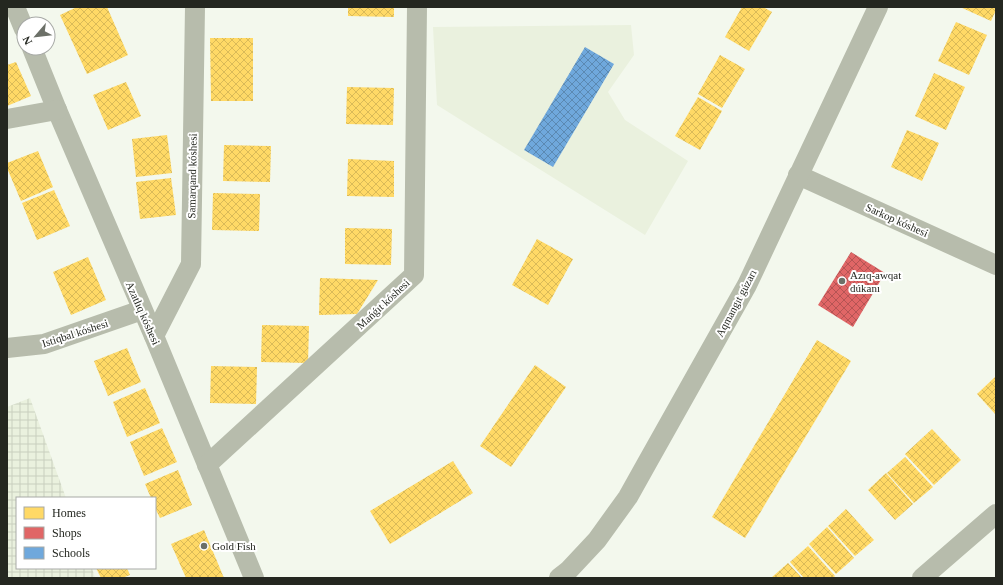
<svg xmlns="http://www.w3.org/2000/svg" width="1003" height="585" font-family="Georgia,serif">
<style>
.built{fill:#eaf1de}
.industrial{fill:url(#industrial-grid)}
.homes{fill:url(#homes-cross-hatch)}
.shops{fill:url(#shops-cross-hatch)}
.schools{fill:url(#schools-cross-hatch)}
.lines{fill:none;stroke-linecap:round;stroke-linejoin:round}
.minor{stroke:#b7bcac;stroke-width:20}
.poi-dot{fill:#6c7068;stroke:#fff;stroke-width:1.5}
.labels{text-anchor:middle;stroke-width:4;stroke-linejoin:round;paint-order:stroke}
.street-label{font-size:11px;fill:#242720;stroke:#fff}
.poi-label{font-size:11px;fill:#242720;stroke:#fff;text-anchor:start}
</style>
<defs>
<pattern id="industrial-grid" width="8" height="8" patternUnits="userSpaceOnUse"><rect width="8" height="8" fill="#eaf1de"/><path d="M0 4h8M4 0v8" fill="none" stroke="#c9cfbe"/></pattern>
<pattern id="homes-cross-hatch" width="8" height="8" patternUnits="userSpaceOnUse"><rect width="8" height="8" fill="#ffd966"/><path d="M0 0l8 8M0 8l8-8" fill="none" stroke="#daba58"/></pattern>
<pattern id="shops-cross-hatch" width="8" height="8" patternUnits="userSpaceOnUse"><rect width="8" height="8" fill="#e06666"/><path d="M0 0l8 8M0 8l8-8" fill="none" stroke="#b55454"/></pattern>
<pattern id="schools-cross-hatch" width="8" height="8" patternUnits="userSpaceOnUse"><rect width="8" height="8" fill="#6fa8dc"/><path d="M0 0l8 8M0 8l8-8" fill="none" stroke="#5b89b2"/></pattern>
</defs>
<rect width="100%" height="100%" fill="#f3f8ed"/>
<path class="built" d="M631,25l3,30 -26,37 17,28 63,41 -43,74 -208,-130 -4,-78z"/>
<path class="industrial" d="M30,398l36,100h-49v70h75l3,10h-88v-171z"/>
<g class="homes">
<path d="M77,7h30l21,48 -41,19 -27,-59z"/>
<path d="M348,7h46v10l-46,-1z"/>
<path d="M742,7h21l9,5 -23,39 -24,-14z"/>
<path d="M960,7h36v3l-5,11z"/>
<path d="M956,22l31,13 -18,40 -31,-14z"/>
<path d="M210,38h43v63h-42z"/>
<path d="M720,55l25,14 -23,39 -24,-14z"/>
<path d="M16,62l15,34 -24,10v-41z"/>
<path d="M934,73l31,14 -19,43 -31,-14z"/>
<path d="M126,82l15,34 -33,14 -15,-35z"/>
<path d="M347,87l47,1 -1,37 -47,-1z"/>
<path d="M698,97l24,14 -22,39 -25,-14z"/>
<path d="M907,130l32,13 -17,38 -31,-14z"/>
<path d="M167,135l5,38 -36,4 -4,-38z"/>
<path d="M224,145l47,1 -1,36 -47,-1z"/>
<path d="M38,151l15,36 -32,14 -14,-33v-5z"/>
<path d="M348,159l46,2v36l-47,-1z"/>
<path d="M171,178l5,37 -36,4 -4,-37z"/>
<path d="M54,190l16,36 -33,14 -15,-37z"/>
<path d="M213,193l47,1 -1,37 -47,-1z"/>
<path d="M345,228l47,1 -1,36 -46,-1z"/>
<path d="M537,239l36,20 -25,46 -36,-20z"/>
<path d="M88,257l18,43 -35,15 -18,-43z"/>
<path d="M320,278l58,2 -21,34 -38,1z"/>
<path d="M262,325l47,1 -1,37 -47,-1z"/>
<path d="M817,340l34,21 -106,177 -33,-21z"/>
<path d="M127,348l14,34 -33,14 -14,-35z"/>
<path d="M535,365l31,22 -55,80 -31,-21z"/>
<path d="M211,366l46,1 -1,37 -46,-1z"/>
<path d="M996,376v39l-19,-21z"/>
<path d="M145,388l15,35 -33,14 -14,-35z"/>
<path d="M162,428l15,34 -33,14 -14,-34z"/>
<path d="M932,429l29,31 -27,25 -29,-31z"/>
<path d="M905,457l28,30 -19,16 -27,-30z"/>
<path d="M453,461l20,32 -83,51 -20,-33z"/>
<path d="M178,470l14,35 -32,13 -5,-10v-10h-4l-6,-14z"/>
<path d="M886,473l27,31 -18,16 -27,-30z"/>
<path d="M846,509l28,31 -19,16 -27,-30z"/>
<path d="M827,527l27,31 -18,16 -27,-30z"/>
<path d="M204,530l20,48h-38l-15,-34z"/>
<path d="M808,546l27,30 -2,2h-29l-14,-16z"/>
<path d="M788,563l14,15h-31z"/>
<path d="M96,568h31l3,7 -8,3h-21z"/>
</g>
<path class="shops" d="M851,252l34,21 -32,54 -35,-22z"/>
<path class="schools" d="M585,47l29,17 -61,103 -29,-17z"/>
<g class="lines">
<g class="minor">
<path d="M15,7l9,22"/>
<path d="M32,48l25,62 97,226 100,242"/>
<path d="M7,119l50,-9"/>
<path d="M798,175l198,90"/>
<path d="M154,336l37,-72 4,-257"/>
<path d="M7,348l37,-4 98,-34"/>
<path d="M207,465l207,-190 3,-268"/>
<path d="M559,578l9,-7 29,-31 31,-43 19,-34 100,-178 131,-278"/>
<path d="M922,578l74,-64"/>
</g>
</g>
<g class="poi-dot">
<circle cx="842" cy="281" r="4"/>
<circle cx="204" cy="546" r="4"/>
</g>
<g class="labels">
<g class="street-label">
<text transform="translate(192 176) rotate(-89)" y="4">Samarqand kóshesi</text>
<text transform="translate(897 220) rotate(24)" y="4">Sarkop kóshesi</text>
<text transform="translate(736 303) rotate(-62)" y="4">Aqmangıt gúzarı</text>
<text transform="translate(383 304) rotate(-43)" y="4">Mańǵıt kóshesi</text>
<text transform="translate(143 313) rotate(66)" y="4">Azatlıq kóshesi</text>
<text transform="translate(75 333) rotate(-18)" y="4">Istiqbal kóshesi</text>
</g>
<g class="poi-label">
<text x="850" y="279">Azıq-awqat<tspan x="850" dy="13">dúkanı</tspan></text>
<text x="212" y="550">Gold Fish</text>
</g>
</g>
<rect width="1003" height="585" fill="none" stroke="#242720" stroke-width="16"/>
<rect x="16" y="497" width="140" height="72" fill="#ffffff" stroke="#a7a9a6"/>
<rect x="24" y="507" width="20" height="12" fill="#ffd966" stroke="#a7a9a6"/>
<text x="52" y="517" font-size="12" fill="#242720">Homes</text>
<rect x="24" y="527" width="20" height="12" fill="#e06666" stroke="#a7a9a6"/>
<text x="52" y="537" font-size="12" fill="#242720">Shops</text>
<rect x="24" y="547" width="20" height="12" fill="#6fa8dc" stroke="#a7a9a6"/>
<text x="52" y="557" font-size="12" fill="#242720">Schools</text>
<g transform="translate(36 36) rotate(242)"><circle r="19" fill="#ffffff" stroke="#a7a9a6"/>
<path d="M0-3L7 15L0 10L-7 15Z" fill="#6c7068"/>
<text y="-6" font-size="11" font-weight="bold" text-anchor="middle" fill="#242720">N</text>
</g>
</svg>
